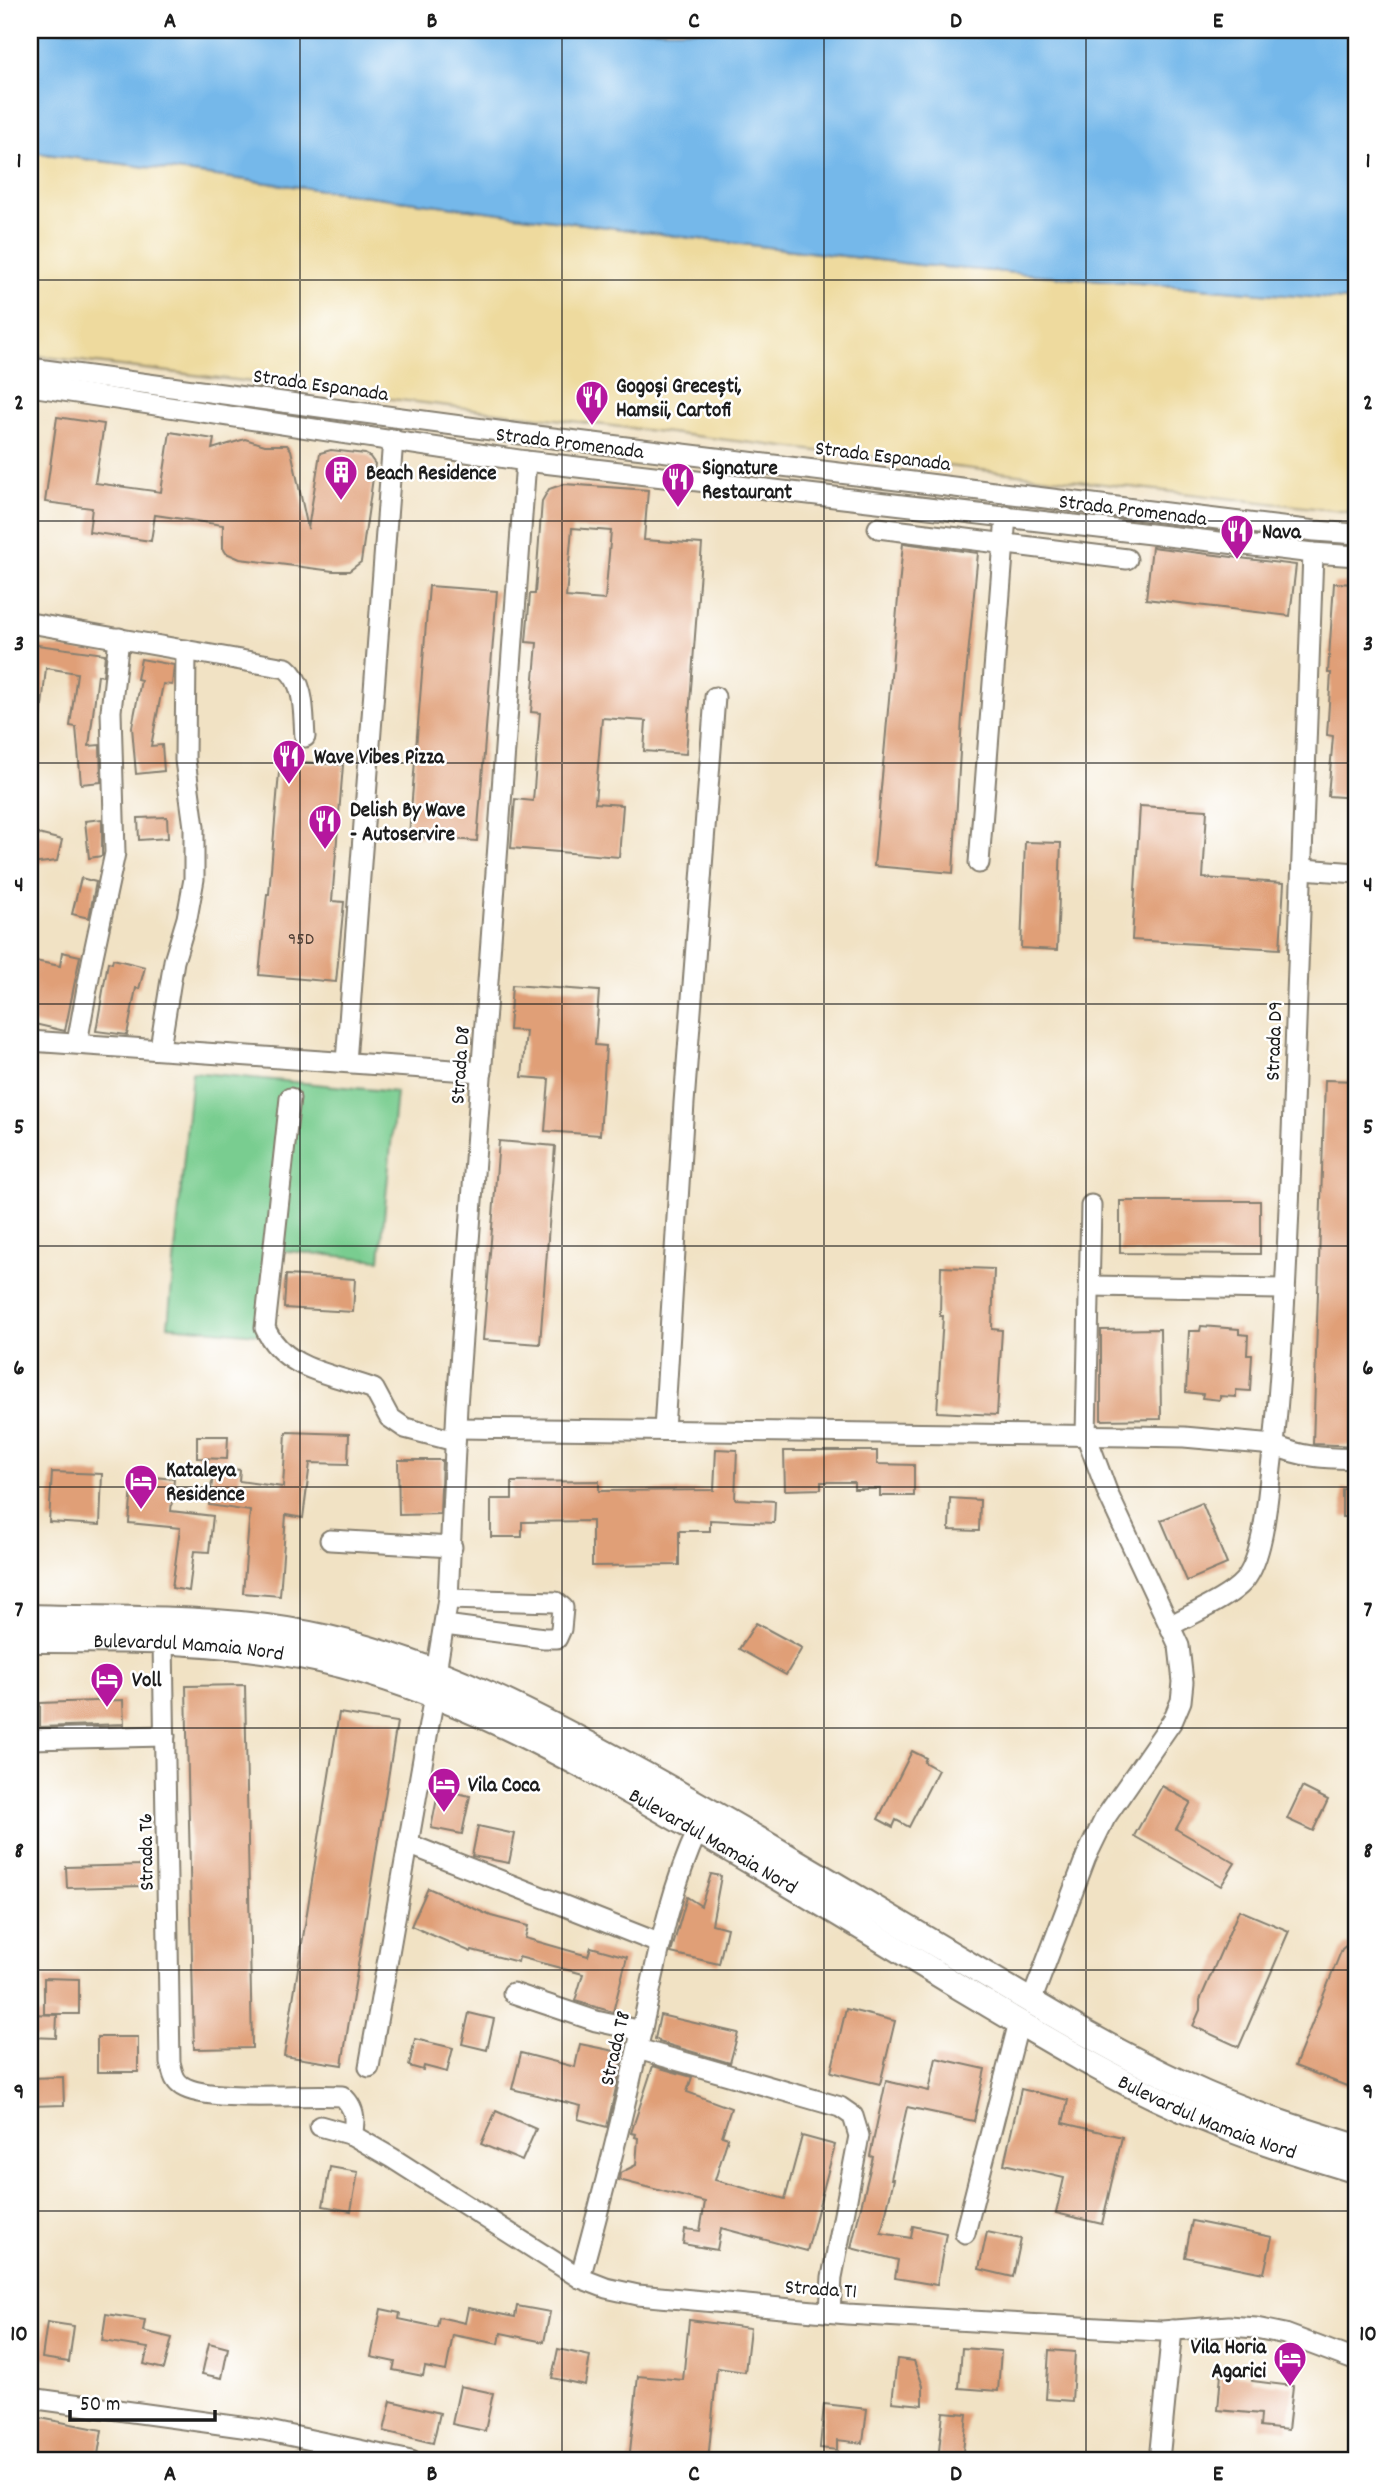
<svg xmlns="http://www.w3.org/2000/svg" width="1387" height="2491" font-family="Dekko,sans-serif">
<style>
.green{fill:#79cd90;stroke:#4a7456;stroke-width:2}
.sand{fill:#eeda9e;stroke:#857b5d;stroke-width:2}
.water{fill:#74b8ea;stroke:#486a83;stroke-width:2}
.building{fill:#e09f77;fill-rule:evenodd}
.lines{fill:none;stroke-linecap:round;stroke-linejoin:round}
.minor-casing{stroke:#867f70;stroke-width:23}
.major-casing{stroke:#867f70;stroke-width:28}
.minor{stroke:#fff;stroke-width:19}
.major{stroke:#fff;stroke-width:24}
.grid{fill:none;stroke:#1c1c1c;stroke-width:2;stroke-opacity:0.55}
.labels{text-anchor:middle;stroke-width:5;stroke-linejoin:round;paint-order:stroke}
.number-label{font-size:18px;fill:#4d3d33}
.street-label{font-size:21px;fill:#1c1c1c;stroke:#fff}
.poi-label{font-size:21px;font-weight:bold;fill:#1c1c1c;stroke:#fff;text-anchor:start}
.neatline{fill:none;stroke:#1c1c1c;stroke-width:2.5}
.grid-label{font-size:23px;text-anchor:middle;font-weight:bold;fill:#1c1c1c}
</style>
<rect width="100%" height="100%" fill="#fff"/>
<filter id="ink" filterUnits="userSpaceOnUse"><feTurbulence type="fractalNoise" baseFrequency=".0143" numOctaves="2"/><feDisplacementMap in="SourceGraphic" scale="14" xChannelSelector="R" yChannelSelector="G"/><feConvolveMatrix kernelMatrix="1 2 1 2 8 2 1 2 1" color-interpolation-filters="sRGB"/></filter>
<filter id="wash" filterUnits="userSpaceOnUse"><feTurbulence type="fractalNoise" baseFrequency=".00686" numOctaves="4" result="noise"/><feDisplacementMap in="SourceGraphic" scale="28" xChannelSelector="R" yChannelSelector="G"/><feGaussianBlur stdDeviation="1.57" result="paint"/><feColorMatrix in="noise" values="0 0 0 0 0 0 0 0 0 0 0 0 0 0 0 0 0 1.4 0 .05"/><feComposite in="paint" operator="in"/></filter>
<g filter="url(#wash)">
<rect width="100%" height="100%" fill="#f1e2c4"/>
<path class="green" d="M192,1072l204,20 -16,168 -103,-10 -9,85 -100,-9z"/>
<path class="sand" d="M30,152l677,88 212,25 438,36v212l-515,-59 -812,-99z"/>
<path class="water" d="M30,30h1327v271l-438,-36 -212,-25 -677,-88z"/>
<g id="blocks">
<g class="building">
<path d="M57,417l47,7 -9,59 66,9 9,-60 44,7 -2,10 33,-10 20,6h22l4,5 17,79 12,-76 11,-3 34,4 5,3 5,7 -14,98 -12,9h-16l-93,-12 -14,-6 -3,-5v-23l-68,-10 -4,26 -62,-9 3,-24 -47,-6z"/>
<path d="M564,484l84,6 -4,50 58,4 -16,210 -42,-3 2,-30 -44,-3 -7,85 28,2 -4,52 -108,-9 4,-49 18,2 7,-88 -9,-1 6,-69 -11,-1 4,-48h5l7,-93 7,-12zM572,528l39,3 -6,69 -39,-3z"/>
<path d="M903,543l75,10 -16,164 -9,156 -79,-7z"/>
<path d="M1152,547l144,18 -6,51 -144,-17z"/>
<path d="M1334,583l23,1v214l-29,-2 5,-60 -6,-1 4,-62h-3z"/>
<path d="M429,586l68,5 -20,250 -68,-5z"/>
<path d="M30,644l75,10 -2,22 -5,-1 -9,71 11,-1 1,37 -20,2 -5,-57 -6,-1 7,-53 -31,-5 -5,48h-11z"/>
<path d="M141,659l33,6 -2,20 -9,-1 -12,62 11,-1 2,26 -28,3 -4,-47 9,-47 -4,-1z"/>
<path d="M280,760l63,5 -11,136 12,1 -8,80 -77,-7 8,-81h2z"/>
<path d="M1140,806l67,4 -4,68 81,5 -4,66 -148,-9z"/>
<path d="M167,817l1,21 -29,2 -1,-22z"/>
<path d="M102,819v37l-13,2 -4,-37z"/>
<path d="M30,832l32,8 -5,21 -27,3z"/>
<path d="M1025,842l36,1 -4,107 -36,-2z"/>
<path d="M81,878l15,4 -7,36 -17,-4z"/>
<path d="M62,952l18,4 -15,75 -35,-8v-63l30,6z"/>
<path d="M113,959l32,8 -6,22 -3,-1 -9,47 -31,-4 12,-69 4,1z"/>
<path d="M512,985l87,6 -4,54 11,1 -6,89 -55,-4 4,-52 -27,-2 4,-46 -17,-1z"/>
<path d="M1325,1080l32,1v365l-44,-2z"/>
<path d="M499,1141l56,5 -15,198 -57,-4z"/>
<path d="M1120,1201h140v53l-140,-1z"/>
<path d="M941,1267l53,2 -2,60 10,1 -5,85 -60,-3 6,-96h-3z"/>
<path d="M286,1275l69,4 -2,33 -69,-4z"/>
<path d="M1201,1326l38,3v5l9,1 -1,20h5l-2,36 -14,-1v7l-16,-1v4l-18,-2 1,-4 -17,-2 3,-61h11z"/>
<path d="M1160,1329l1,90 -60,1v-90z"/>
<path d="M286,1432l63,2 -1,30 -38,-1 -7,55 -17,-3 -6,81 -37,-3 7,-82 -41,-6 5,-38 26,3 -1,11 44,6z"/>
<path d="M197,1436h31l-1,23 -30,-1z"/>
<path d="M716,1449l21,1 -2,49 40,2 -1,22 -64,-3v11h-31v34l-87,1v-45l-70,1v15h-31v-38h21v-17l87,-1v10l115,-1z"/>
<path d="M784,1451h93v13l37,1v31h-34v-7h-26v-7h-33v7l-36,1z"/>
<path d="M398,1460h44l-2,54 -41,1z"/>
<path d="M52,1472l50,2 -2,51 -51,-3z"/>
<path d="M133,1475l41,4 -3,32 42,5 -4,36 -15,-1 -5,40 -17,-3 8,-60 -51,-5z"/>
<rect x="1342" y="1489" width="15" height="28"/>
<path d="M950,1498l30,2 -1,31 -30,-1z"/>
<path d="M1202,1503l25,61 -40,17 -26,-61z"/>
<path d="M756,1623l46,25 -16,27 -47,-26z"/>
<path d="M245,1685l7,363 -58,1 -8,-363z"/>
<path d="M123,1700l1,24 -84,3v-24z"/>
<path d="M339,1713l58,9 -55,343 -58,-9z"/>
<path d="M912,1751l14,7 -2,4 14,8 -29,57 -13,-7 -3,7 -15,-8z"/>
<path d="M1162,1786l29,16 -15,27 59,34 -14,23 -87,-50z"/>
<path d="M1302,1787l26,13 -15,31 -26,-12z"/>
<path d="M439,1789l31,7 -8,38 -31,-6z"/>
<path d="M478,1826l37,8 -6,29 -37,-7z"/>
<path d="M143,1865l1,21 -77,2 -1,-21z"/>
<path d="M711,1874l10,2 -9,48 15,4 -8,36 -48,-11 16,-56 14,9z"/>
<path d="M428,1888l63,28 37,10 -3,12 63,18 3,-9 36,10 -14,55 -38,-11 8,-27 -64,-17 -1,5 -46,-12 -1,2 -60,-26z"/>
<path d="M1239,1910l50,21 -50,116 -46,-21 7,-16v-10z"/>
<path d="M1347,1945l10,4v141l-62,-24 47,-117z"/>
<path d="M44,1978l35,1v35h-35z"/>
<path d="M846,2009l49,12 -15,63 -49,-12z"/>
<path d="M469,2013l25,6 -7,31 -25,-6z"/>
<path d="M30,2014l27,1 -1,23 -26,-1z"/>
<path d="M660,2015l78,18 -8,30 -71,-21v-2l-4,-1z"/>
<rect x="97" y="2037" width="41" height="35"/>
<path d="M415,2039l38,9 -6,24 -23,-6 -1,4 -14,-4z"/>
<path d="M580,2044l44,9 -17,74 -29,-8 3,-13 -69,-17 9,-36 54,14z"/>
<path d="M936,2058l49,11 -11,52 -67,-14 -16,72h3l-13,54 30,5 2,-12 33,7 -9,52 -42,-7 3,-18 -47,-12 22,-91 -3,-1 16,-75 43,10z"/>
<path d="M653,2066l39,11 -5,15 44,16 -9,28 6,2 -13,42 70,19 17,-63 33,9 -28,106 -86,-23 -4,22 -34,-6 2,-15 15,2 5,-29 -86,-22 1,-7 16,-8 2,-27 -3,-1 1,-3 -5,-1z"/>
<path d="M63,2077l1,28 -34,1v-28z"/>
<path d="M1021,2089l47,11 -5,23 59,14 -20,87 -46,-11 8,-35 -60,-14z"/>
<path d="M496,2111l40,18 -14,32 -41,-17z"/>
<path d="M330,2167l28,5 -7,39 -28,-5z"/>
<path d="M1192,2221l80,16 -8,36 -79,-16z"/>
<path d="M987,2232l34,7 -8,38 -34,-8z"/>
<path d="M517,2306l33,6 -6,30 -43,-9 -2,11 -46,-9 -7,36 -21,-4 -2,9 -30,-6 2,-8 -24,-5 10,-48 19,4 -1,6 38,8 2,-10 26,6 3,-15 47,9z"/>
<path d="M106,2314l39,6 -2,11 29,7 -8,31 -20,-5 4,-16 -46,-7z"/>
<path d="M689,2320l61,8 -5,44 -28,-4 -9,93h-79l9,-85 45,4z"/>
<path d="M47,2322l27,4 -5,36 -27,-4z"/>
<path d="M209,2343l19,5 -6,30 -20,-4z"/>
<path d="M962,2348l39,3 -3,40 -39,-3z"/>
<path d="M558,2349l32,7 -5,29 -33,-7z"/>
<path d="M1049,2350l26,2 -3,49 -26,-2z"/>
<path d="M897,2359l17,2 9,25v19l-31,-3z"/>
<path d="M1221,2373l32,3 -1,5 41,5 -5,44 -28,-3 1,-13 -43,-4z"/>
<path d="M460,2386l33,7 -8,38 -33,-7z"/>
<path d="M391,2401l49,12 -7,30 -49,-12z"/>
<path d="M824,2404l43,5 -4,34 -26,-3v10l-17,-2z"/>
<path d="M943,2412l24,2 -5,47h-24z"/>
<path d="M30,2416l72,14 -5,31h-67z"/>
</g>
</g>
</g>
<g filter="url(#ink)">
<use href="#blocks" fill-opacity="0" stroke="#867f70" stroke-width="2"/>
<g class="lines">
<defs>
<g id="minor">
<path d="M30,368l498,67 787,96 42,3"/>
<path d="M30,386l496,75 787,92 44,3"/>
<path d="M878,528l249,31"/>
<path d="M1313,553c-8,193 -13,387 -21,580 -4,104 -8,208 -18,312 28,13 53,13 83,14"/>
<path d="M30,623l256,45c20,16 17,46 19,69"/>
<path d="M979,863l27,-347"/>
<path d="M1303,869l54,4"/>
<path d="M30,1041l452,31"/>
<path d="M77,1043l15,-82 23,-108 -4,-142 8,-73"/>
<path d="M160,1048l14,-87 13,-43 7,-39v-52l-9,-67 1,-110"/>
<path d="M346,1062l47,-623"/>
<path d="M290,1098l-25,230c19,43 70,46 109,61l15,28 16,11 50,13"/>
<path d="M1090,1286l195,3"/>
<path d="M456,1428l674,8 54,1 90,8c-6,36 -7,109 -30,136 -16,18 -53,33 -74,45"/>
<path d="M664,1430l20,-327 31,-406"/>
<path d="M330,1540l122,7"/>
<path d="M445,1625l99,13h13l4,-9 2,-21 -7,-6 -108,-3"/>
<path d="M163,1642l7,421c3,9 3,17 12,23 27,17 124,7 160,10 13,11 14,24 10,39"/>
<path d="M436,1672l12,-73 9,-193 69,-945"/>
<path d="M30,1739l135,-3"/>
<path d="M408,1844l253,100"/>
<path d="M513,1993l83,28 46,10"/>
<path d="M1031,2002l55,-145 19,-39 68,-98 8,-19 2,-19 -4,-36 -71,-152 -22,-59 5,-230"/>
<path d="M638,2049l202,58 13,9 6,20 -27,141 -2,35"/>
<path d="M369,2067l65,-371"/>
<path d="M320,2126l32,9 40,23 188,120 26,10 32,7 209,19 270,15 45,2 67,-5 27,2 29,6 72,27"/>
<path d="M965,2233l54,-211"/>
<path d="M580,2278c21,-77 41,-154 58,-232 17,-73 28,-148 60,-216"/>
<path d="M30,2398l234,32 147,31"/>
<path d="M1160,2450l12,-120"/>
</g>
<g id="major">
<path d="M30,1617c100,3 199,-2 298,21 112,26 214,80 314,135 113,62 223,130 333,195 69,41 138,84 211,117 55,26 113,44 171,62"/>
<path id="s1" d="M30,1640c97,0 195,-1 290,20 129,29 246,95 359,160 95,54 189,111 282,168 71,42 142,86 218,120 57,26 118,45 178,63"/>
</g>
</defs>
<use href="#minor" class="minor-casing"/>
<use href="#major" class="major-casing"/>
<use href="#minor" class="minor"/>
<use href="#major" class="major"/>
</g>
</g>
<path class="grid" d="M300,30v2431M562,30v2431M824,30v2431M1086,30v2431M30,280h1327M30,521h1327M30,763h1327M30,1004h1327M30,1246h1327M30,1487h1327M30,1728h1327M30,1970h1327M30,2211h1327"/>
<defs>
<symbol id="restaurant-pin" viewBox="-11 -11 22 30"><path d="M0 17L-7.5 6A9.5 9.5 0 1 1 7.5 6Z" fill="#b5179e" stroke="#fff"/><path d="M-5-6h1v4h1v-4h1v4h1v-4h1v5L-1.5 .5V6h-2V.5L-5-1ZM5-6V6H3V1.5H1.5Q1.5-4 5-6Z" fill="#fff"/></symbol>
<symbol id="building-pin" viewBox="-11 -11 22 30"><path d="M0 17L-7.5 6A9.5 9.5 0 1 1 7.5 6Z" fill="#b5179e" stroke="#fff"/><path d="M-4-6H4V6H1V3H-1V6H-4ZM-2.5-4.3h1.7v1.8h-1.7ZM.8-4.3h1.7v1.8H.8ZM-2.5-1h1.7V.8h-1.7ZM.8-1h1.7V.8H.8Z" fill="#fff"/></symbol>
<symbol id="hotel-pin" viewBox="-11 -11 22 30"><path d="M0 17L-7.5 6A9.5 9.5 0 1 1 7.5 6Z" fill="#b5179e" stroke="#fff"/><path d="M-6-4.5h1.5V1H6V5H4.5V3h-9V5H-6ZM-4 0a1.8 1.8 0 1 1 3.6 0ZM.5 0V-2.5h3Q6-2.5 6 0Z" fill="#fff"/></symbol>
</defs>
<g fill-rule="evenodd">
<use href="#restaurant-pin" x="573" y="378" width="38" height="52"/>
<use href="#building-pin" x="322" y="453" width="38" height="52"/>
<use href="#restaurant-pin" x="659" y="460" width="38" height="52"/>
<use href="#restaurant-pin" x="1218" y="512" width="38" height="52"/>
<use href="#restaurant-pin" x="270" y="737" width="38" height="52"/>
<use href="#restaurant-pin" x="306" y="802" width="38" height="52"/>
<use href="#hotel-pin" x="122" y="1462" width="38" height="52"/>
<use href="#hotel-pin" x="88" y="1660" width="38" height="52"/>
<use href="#hotel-pin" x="425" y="1765" width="38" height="52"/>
<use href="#hotel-pin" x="1271" y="2339" width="38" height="52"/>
</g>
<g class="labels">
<g class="number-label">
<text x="301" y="944">95D</text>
</g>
<g class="street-label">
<text transform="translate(321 384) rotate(8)" y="7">Strada Espanada</text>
<text transform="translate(570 442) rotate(7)" y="7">Strada Promenada</text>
<text transform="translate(883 455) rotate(7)" y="7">Strada Espanada</text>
<text transform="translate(1133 509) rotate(7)" y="7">Strada Promenada</text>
<text transform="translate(1273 1041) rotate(-88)" y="7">Strada D9</text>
<text transform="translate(459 1065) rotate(-86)" y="7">Strada D8</text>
<text dy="7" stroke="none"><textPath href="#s1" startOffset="159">Bulevardul Mamaia Nord</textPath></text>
<text dy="7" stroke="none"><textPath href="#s1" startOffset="726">Bulevardul Mamaia Nord</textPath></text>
<text transform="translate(145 1852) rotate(-91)" y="7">Strada T6</text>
<text transform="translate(614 2048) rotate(-77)" y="7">Strada T8</text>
<text dy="7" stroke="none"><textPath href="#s1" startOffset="1293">Bulevardul Mamaia Nord</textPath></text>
<text transform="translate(821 2288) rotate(4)" y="7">Strada T1</text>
</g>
<g class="poi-label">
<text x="616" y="392">Gogoși Grecești,<tspan x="616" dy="24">Hamsii, Cartofi</tspan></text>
<text x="702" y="474">Signature<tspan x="702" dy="24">Restaurant</tspan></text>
<text x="366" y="479">Beach Residence</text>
<text x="1262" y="538">Nava</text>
<text x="314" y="763">Wave Vibes Pizza</text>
<text x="350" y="816">Delish By Wave<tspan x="350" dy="24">- Autoservire</tspan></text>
<text x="166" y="1476">Kataleya<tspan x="166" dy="24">Residence</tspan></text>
<text x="132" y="1686">Voll</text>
<text x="468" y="1791">Vila Coca</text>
<text x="1266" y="2353" text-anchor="end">Vila Horia<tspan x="1266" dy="24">Agarici</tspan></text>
</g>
</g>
<rect width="1387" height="2491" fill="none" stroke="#fff" stroke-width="77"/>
<path d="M70 2410v10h145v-10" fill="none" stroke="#1c1c1c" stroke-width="3.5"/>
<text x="80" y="2410" font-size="21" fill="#1c1c1c" stroke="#ffffff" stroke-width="5" paint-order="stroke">50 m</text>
<rect x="38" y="38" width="1310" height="2414" class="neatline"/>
<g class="grid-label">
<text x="170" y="27">A</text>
<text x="432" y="27">B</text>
<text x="694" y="27">C</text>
<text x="956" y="27">D</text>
<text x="1218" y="27">E</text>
<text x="19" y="167">1</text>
<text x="1368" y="167">1</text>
<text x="19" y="409">2</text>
<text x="1368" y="409">2</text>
<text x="19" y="650">3</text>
<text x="1368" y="650">3</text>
<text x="19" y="891">4</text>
<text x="1368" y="891">4</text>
<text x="19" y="1133">5</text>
<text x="1368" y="1133">5</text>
<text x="19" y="1374">6</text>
<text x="1368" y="1374">6</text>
<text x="19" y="1616">7</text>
<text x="1368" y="1616">7</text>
<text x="19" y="1857">8</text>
<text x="1368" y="1857">8</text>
<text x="19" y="2098">9</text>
<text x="1368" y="2098">9</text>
<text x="19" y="2340">10</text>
<text x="1368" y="2340">10</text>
<text x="170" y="2480">A</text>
<text x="432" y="2480">B</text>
<text x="694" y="2480">C</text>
<text x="956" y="2480">D</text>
<text x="1218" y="2480">E</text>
</g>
</svg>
